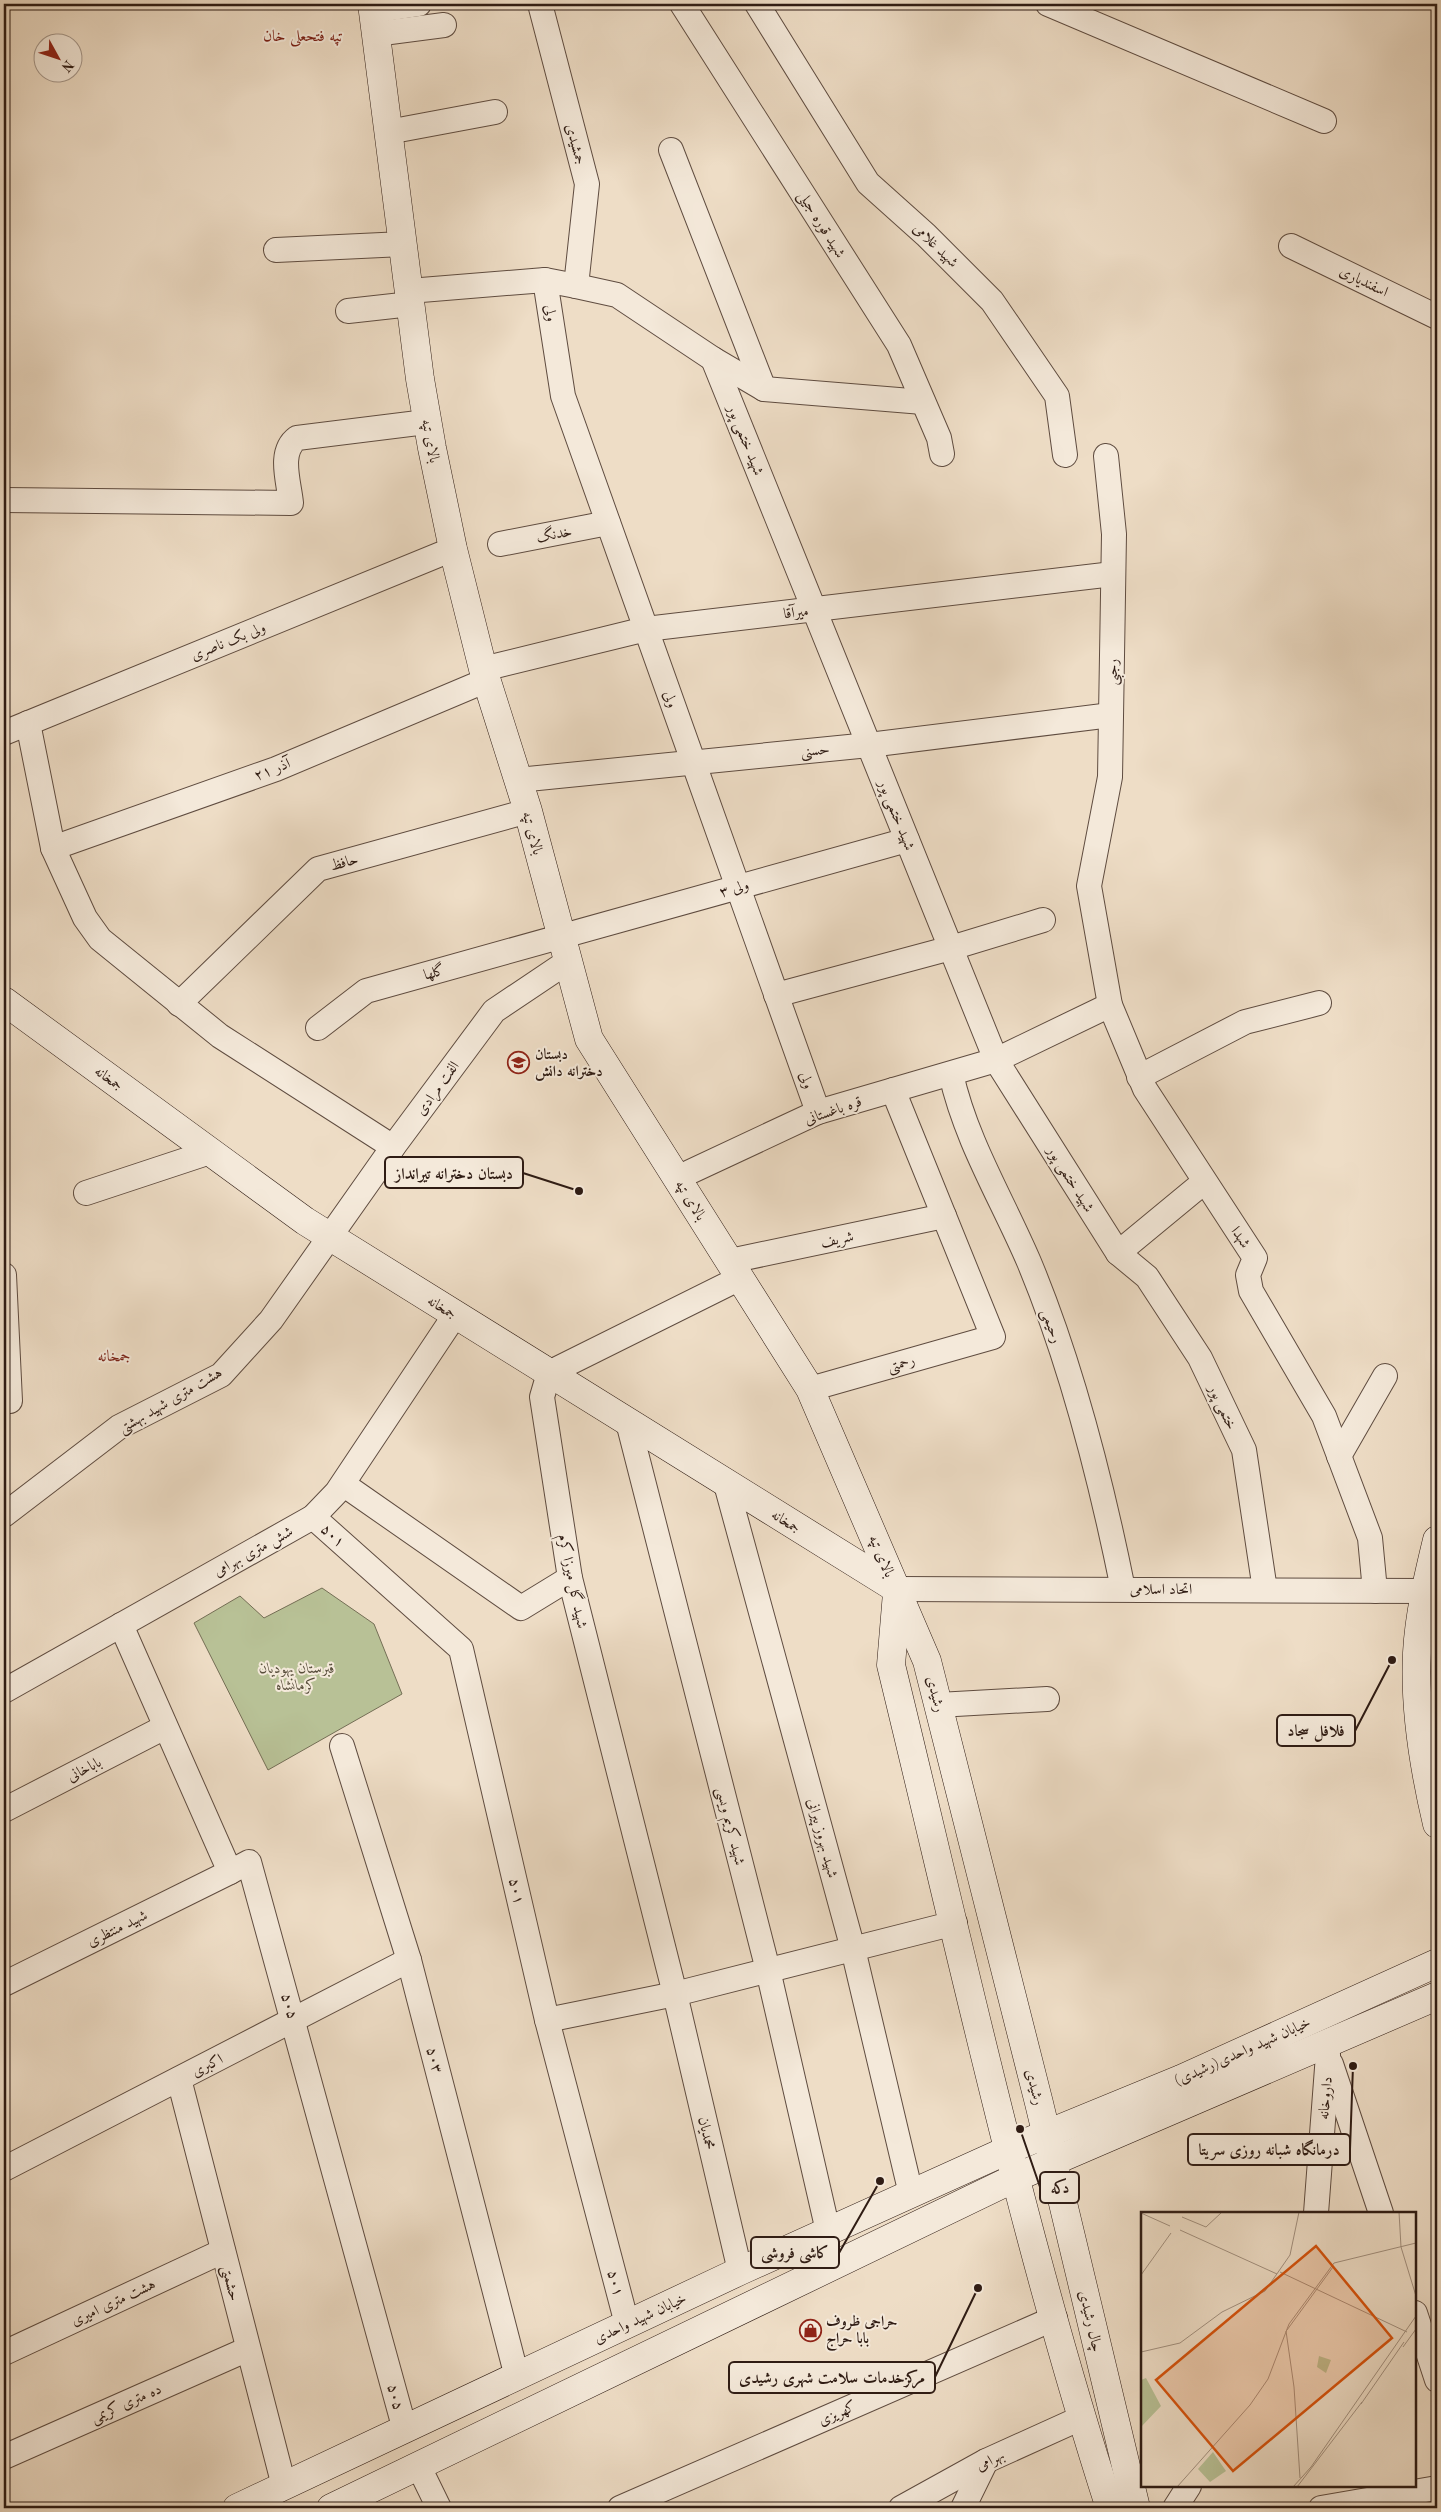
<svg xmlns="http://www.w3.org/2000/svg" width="1441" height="2512" font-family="'Old Standard TT',Amiri,serif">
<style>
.green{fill:#b8c196;stroke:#746e55}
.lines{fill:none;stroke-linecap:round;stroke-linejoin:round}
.street-casing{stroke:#5f4c40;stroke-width:26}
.secondary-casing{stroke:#2f1c14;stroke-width:29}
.street{stroke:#f4e9da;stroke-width:24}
.secondary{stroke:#f4e9da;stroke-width:28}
.labels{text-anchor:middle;stroke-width:4;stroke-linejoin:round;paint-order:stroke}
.street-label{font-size:15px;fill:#2f1c14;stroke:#f4e9da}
.poi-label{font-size:15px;font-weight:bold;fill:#2f1c14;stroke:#f4e9da;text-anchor:start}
.park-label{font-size:15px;font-style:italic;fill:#584e3b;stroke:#f4e9da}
.neighbourhood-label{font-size:16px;fill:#7a1f14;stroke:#f4e9da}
.inset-road{fill:none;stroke:#a2907f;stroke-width:1}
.view{fill:#d6530d;fill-opacity:0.15;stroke:#d6530d;stroke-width:2.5}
.inset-edge{fill:none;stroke:#2f1c14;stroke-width:2.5}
.leader{fill:none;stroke:#2f1c14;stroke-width:2}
.callout-dot{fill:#2f1c14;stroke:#f4e9da;stroke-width:2}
.callout{fill:#f4e9da;stroke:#2f1c14;stroke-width:2}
.callout-label{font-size:16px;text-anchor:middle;font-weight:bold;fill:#2f1c14}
</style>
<rect width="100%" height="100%" fill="#eeddc6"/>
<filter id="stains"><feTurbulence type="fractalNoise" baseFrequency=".004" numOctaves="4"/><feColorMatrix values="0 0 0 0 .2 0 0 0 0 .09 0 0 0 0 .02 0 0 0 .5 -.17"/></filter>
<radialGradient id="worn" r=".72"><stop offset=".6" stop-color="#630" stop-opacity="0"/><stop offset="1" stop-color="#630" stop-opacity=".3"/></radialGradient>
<path class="green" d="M322,1588l52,36 28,70 -134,76 -74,-147 46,-27 24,22z"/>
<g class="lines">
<defs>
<g id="street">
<path d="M540,4l47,180 -11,102"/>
<path d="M682,4l217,341 40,93 3,16"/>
<path d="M757,4l111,179 58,52 66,66 65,95 8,59"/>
<path d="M1048,4l276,117"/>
<path d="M373,11l46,-7"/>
<path d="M375,34l69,-9"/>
<path d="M388,132l107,-20"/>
<path d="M671,150l93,239"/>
<path d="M1291,246l146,71"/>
<path d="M276,250l127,-6"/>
<path d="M545,280l18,116 255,716"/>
<path d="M409,291l136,-11 31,6 41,9 96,64 51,30 159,13"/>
<path d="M348,311l63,-7"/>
<path d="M713,359l283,701 122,193 29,24 53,81 44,92 21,140"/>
<path d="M1106,456l8,78 -4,243 -21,109 21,119 35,84 110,169 -7,17 3,16 73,125 46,122 5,53"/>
<path d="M4,500l287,3c-2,-21 -13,-51 6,-65l129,-16"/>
<path d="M500,544l108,-21"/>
<path d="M483,669l163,-40 467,-55"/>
<path d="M28,723l25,125 32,70 15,21 120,97 173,111"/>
<path d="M4,733l449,-184"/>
<path d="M518,780l351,-35 242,-30"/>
<path d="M53,848l223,-79 211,-89"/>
<path d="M776,995l175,-47 92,-28"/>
<path d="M179,1004l139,-135 210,-58"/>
<path d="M318,1028l48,-37 541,-151"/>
<path d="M951,1074c15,67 51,125 78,188 43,103 72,218 94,327"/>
<path d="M1139,1077l106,-55 74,-19"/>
<path d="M677,1178l141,-66 178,-52 114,-55"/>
<path d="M86,1193l124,-41"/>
<path d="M1118,1253l86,-71"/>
<path d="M730,1261l214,-45"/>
<path d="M4,1275l6,126"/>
<path d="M810,1389l183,-52 -100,-247"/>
<path d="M628,1422l140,548 60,261"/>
<path d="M1339,1456l46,-80"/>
<path d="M343,1484l178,124 49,-30"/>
<path d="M726,1484l127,465 58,245"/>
<path d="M4,1515l115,-88 102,-52 50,-55 122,-173 101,-136 73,-49"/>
<path d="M313,1517l148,132 86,371 80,304"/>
<path d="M897,1589l528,2"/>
<path d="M121,1625l109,247 19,-10 156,568"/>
<path d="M4,1691l309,-174 24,-25 118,-177"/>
<path d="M938,1705l109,-6"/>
<path d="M342,1746l67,214 108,417"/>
<path d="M4,1810l161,-83"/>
<path d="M4,1984l226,-112"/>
<path d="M547,2020l128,-26 280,-71"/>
<path d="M1331,2064l50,149"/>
<path d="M179,2079l105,407"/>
<path d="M4,2169l405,-209"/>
<path d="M1316,2213l12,-158 -1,-12"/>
<path d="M740,2271l-65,-277 -105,-416 -28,-181 7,-24 191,-95"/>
<path d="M1415,2313l22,67"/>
<path d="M4,2353l219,-102"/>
<path d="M4,2457l244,-108"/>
<path d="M419,2467l20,41"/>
<path d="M620,2508l435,-190"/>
<path d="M901,2508l85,-47 95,-43"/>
<path d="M963,2508l23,-47"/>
<path d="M1175,2508l14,-22"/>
<path d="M1321,2508l116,-20"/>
</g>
<g id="secondary">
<path d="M372,4l48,375 12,69 21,101 30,120 45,142 61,228 221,350 117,272 112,442 97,405"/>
<path d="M4,1001l301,220 592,368"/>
<path d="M1437,1540c-9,37 -18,75 -20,113 -3,58 7,116 20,171"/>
<path d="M897,1593l-6,72c69,282 130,567 219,843"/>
<path d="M237,2508l503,-237 270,-122 171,-70 256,-116"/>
<path d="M331,2508l686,-331 420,-181"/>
</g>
</defs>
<use href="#street" class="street-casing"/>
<use href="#secondary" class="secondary-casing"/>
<use href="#street" class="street"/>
<use href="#secondary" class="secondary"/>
</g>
<defs>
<symbol id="school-ring" viewBox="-11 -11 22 22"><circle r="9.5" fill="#f4e9da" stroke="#8f2418" stroke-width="1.5"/><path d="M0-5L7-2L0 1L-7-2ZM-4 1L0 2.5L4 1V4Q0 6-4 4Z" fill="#8f2418"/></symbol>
<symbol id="shop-ring" viewBox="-11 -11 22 22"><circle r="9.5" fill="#f4e9da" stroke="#8f2418" stroke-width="1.5"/><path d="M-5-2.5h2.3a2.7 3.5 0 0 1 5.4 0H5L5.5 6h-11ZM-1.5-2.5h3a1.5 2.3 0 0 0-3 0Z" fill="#8f2418"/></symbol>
</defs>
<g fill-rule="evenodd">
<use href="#school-ring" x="506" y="1050" width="25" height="25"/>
<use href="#shop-ring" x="798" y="2318" width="25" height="25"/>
</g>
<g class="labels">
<g class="street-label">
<text transform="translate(576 144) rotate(75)" y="5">جمشیدی</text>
<text transform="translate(822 224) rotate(58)" y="5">شهید قوره جیلی</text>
<text transform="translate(936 245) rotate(44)" y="5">شهید غلامی</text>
<text transform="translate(1364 281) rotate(26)" y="5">اسفندیاری</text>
<text transform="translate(551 313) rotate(81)" y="5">ولی</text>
<text transform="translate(746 440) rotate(68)" y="5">شهید ختمی پور</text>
<text transform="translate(431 441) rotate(79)" y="5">بالای تپه</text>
<text transform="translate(554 534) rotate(-11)" y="5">خدنگ</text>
<text transform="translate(796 612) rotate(-7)" y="5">میرآقا</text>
<text transform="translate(228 641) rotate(-22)" y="5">ولی بک ناصری</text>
<text transform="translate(1112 672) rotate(-89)" y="5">رجبی</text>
<text transform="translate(671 699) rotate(70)" y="5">ولی</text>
<text transform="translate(815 750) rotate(-6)" y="5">حسنی</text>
<text transform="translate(272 769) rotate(-21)" y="5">۲۱ آذر</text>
<text transform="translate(897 815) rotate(68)" y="5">شهید ختمی پور</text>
<text transform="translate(533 833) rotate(75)" y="5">بالای تپه</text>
<text transform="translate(344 862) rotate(-16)" y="5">حافظ</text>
<text transform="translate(734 888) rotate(-16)" y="5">ولی ۳</text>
<text transform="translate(434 972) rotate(-16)" y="5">گلها</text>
<text transform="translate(109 1078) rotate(36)" y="5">جمخانه</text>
<text transform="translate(807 1080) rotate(70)" y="5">ولی</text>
<text transform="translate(437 1088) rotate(-54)" y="5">الفت مرادی</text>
<text transform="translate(833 1110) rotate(-19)" y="5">قره باغستانی</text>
<text transform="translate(1071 1179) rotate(58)" y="5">شهید ختمی پور</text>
<text transform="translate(691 1200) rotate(58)" y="5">بالای تپه</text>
<text transform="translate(1241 1237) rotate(56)" y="5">شهدا</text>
<text transform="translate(837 1239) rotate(-12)" y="5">شریف</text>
<text transform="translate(442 1307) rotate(32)" y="5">جمخانه</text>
<text transform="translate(1052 1326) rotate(71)" y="5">رحیمی</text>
<text transform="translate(901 1363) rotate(-16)" y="5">رحمتی</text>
<text transform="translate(170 1400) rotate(-30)" y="5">هشت متری شهید بهشتی</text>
<text transform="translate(1223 1407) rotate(65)" y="5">ختمی پور</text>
<text transform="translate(786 1521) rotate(32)" y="5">جمخانه</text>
<text transform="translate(333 1535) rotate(42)" y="5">۵۰۱</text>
<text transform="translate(253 1551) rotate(-29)" y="5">شش متری بهرامی</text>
<text transform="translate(882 1556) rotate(67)" y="5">بالای تپه</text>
<text transform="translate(573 1581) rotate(78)" y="5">شهید گل میرزا کرم</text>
<text x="1161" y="1594">اتحاد اسلامی</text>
<text transform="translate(936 1694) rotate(76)" y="5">رشیدی</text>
<text transform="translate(84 1769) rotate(-27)" y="5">باباخانی</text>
<text transform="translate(731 1826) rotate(76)" y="5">شهید کریم ویسی</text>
<text transform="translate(823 1838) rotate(75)" y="5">شهید بهروز پیرانی</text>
<text transform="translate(517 1891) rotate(77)" y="5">۵۰۱</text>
<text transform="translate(117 1928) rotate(-26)" y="5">شهید منتظری</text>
<text transform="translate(290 2006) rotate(74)" y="5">۵۰۵</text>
<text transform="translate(1242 2051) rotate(-24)" y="5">خیابان شهید واحدی(رشیدی)</text>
<text transform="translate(435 2060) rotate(75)" y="5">۵۰۳</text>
<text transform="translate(207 2065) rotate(-27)" y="5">اکبری</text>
<text transform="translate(1035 2087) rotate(76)" y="5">رشیدی</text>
<text transform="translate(1325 2098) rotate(-85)" y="5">داروخانه</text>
<text transform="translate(707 2133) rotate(77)" y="5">محمدیان</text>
<text transform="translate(231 2283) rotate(76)" y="5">حشمتی</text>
<text transform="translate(616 2283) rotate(75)" y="5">۵۰۱</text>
<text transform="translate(113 2302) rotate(-25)" y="5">هشت متری امیری</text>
<text transform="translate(640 2318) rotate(-25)" y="5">خیابان شهید واحدی</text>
<text transform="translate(1091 2321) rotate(77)" y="5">چال رشیدی</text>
<text transform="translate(396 2397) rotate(75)" y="5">۵۰۵</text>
<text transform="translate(126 2403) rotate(-24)" y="5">ده متری کریمی</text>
<text transform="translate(837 2413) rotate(-24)" y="5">کهریزی</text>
<text transform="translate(990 2460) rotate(-26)" y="5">بهرامی</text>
</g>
<g class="poi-label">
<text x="535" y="1059">دبستان<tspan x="535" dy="17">دخترانه دانش</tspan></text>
<text x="826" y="2326">حراجی ظروف<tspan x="826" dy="17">بابا حراج</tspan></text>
</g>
<g class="park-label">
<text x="297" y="1673">قبرستان یهودیان<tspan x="297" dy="17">کرمانشاه</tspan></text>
</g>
<g class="neighbourhood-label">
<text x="303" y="41">تپه فتحعلی خان</text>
<text x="114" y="1361">جمخانه</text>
</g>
</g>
<g transform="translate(1141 2212)">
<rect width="275" height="275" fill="#eeddc6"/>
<path d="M178,144l12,4 -5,13 -9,-6zM5,166l15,28 -20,21v-47zM72,240l13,19 -16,11 -12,-13z" fill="#b8c196"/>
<path class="inset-road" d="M258,0l2,35 15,49M0,1l29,13M41,5l24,10 16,-15M39,18l97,44M139,60l127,60M0,63l30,-42M146,118l46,-63M145,119l8,56 6,91M262,135l13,-18M0,140l39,-9 42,-31 43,-21 25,-36 9,-43M220,192l43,-62M36,275l73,-82 18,-26 21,-55 45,-61 82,-20M152,275l18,-20 105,-151M156,275l65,-85"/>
<path class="view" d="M175,34l76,92 -159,133 -77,-91z"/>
<rect width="275" height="275" class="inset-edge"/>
</g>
<path class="leader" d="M579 1191L523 1173M1392 1660L1355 1731M1353 2066L1350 2149M1020 2129L1040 2187M880 2181L839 2253M978 2288L935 2377"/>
<g class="callout-dot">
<circle cx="579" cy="1191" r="5"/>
<circle cx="1392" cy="1660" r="5"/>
<circle cx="1353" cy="2066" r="5"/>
<circle cx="1020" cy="2129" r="5"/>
<circle cx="880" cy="2181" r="5"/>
<circle cx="978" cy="2288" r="5"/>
</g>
<g class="callout">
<rect x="385" y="1157" width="138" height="31" rx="5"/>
<rect x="1277" y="1715" width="78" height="31" rx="5"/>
<rect x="1188" y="2134" width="162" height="31" rx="5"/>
<rect x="1040" y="2172" width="39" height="31" rx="5"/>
<rect x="751" y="2237" width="88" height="31" rx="5"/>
<rect x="729" y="2362" width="206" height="31" rx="5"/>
</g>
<g class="callout-label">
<text x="454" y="1179">دبستان دخترانه تیرانداز</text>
<text x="1316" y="1736">فلافل سجاد</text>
<text x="1269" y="2155">درمانگاه شبانه روزی سریتا</text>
<text x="1060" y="2193">دکه</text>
<text x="795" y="2258">کاشی فروشی</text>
<text x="832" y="2383">مرکزخدمات سلامت شهری رشیدی</text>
</g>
<rect width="1441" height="2512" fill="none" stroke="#eeddc6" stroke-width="20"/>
<rect x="5" y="5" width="1431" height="2502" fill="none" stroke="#2f1c14" stroke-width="2.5"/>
<rect x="10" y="10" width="1421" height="2492" fill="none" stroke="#2f1c14"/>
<g transform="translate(58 58) rotate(130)"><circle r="24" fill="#f4e9da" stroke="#a5978b"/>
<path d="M0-4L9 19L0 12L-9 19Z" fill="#8f2418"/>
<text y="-8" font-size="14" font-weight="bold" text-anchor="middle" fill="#2f1c14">N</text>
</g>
<rect width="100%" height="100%" filter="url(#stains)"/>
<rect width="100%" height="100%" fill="url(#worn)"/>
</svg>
